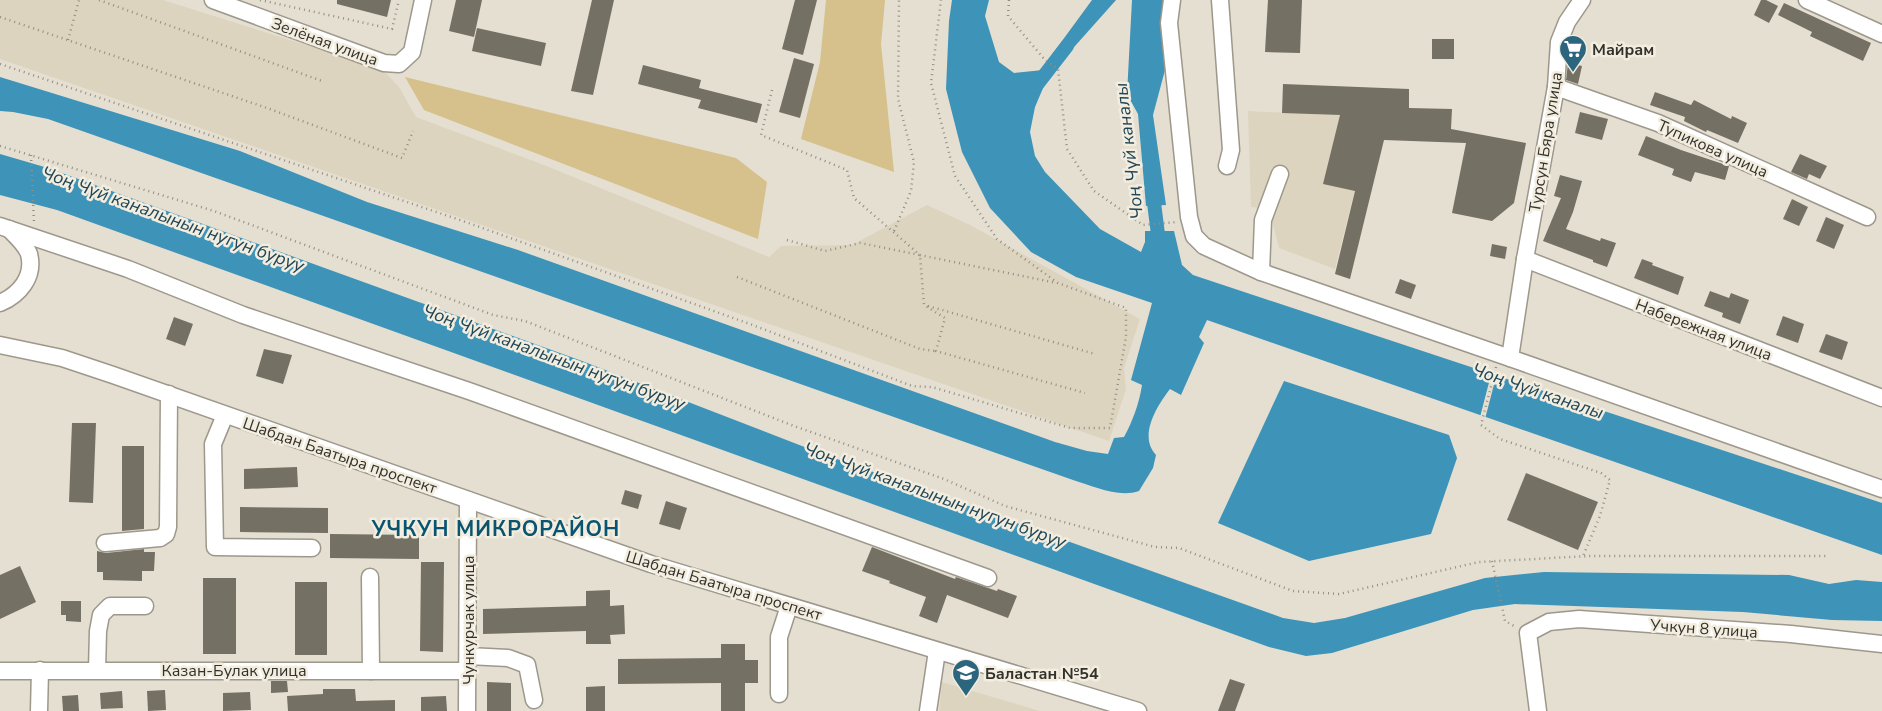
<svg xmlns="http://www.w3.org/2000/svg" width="1882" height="711" font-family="'Nunito Sans',sans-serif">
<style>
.built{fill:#ddd4bf}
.green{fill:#d6c08b}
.water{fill:#3d93b8}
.pier{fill:#e5dfd1}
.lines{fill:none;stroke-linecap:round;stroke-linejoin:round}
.canal{stroke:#3d93b8;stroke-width:14}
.building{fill:#757064}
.minor-casing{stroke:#9d988b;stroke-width:19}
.path{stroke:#928e84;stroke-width:2.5;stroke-dasharray:1 4;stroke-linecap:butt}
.minor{stroke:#fff;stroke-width:16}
.labels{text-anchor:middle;stroke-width:5;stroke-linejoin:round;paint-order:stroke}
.street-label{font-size:16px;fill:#33312c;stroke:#f2edde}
.poi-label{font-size:16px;font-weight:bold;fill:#33312c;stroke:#f2edde;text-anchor:start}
.water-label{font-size:18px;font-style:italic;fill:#214657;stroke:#f2edde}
.district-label{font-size:21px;font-weight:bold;letter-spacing:1px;fill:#095470;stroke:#f2edde}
</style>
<rect width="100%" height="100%" fill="#e5dfd1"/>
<g class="built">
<path d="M0,0h163l219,69 17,18 17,30 128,48 225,92 12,-11 71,-1 75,-40 43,20 170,94 -16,49 2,21 -17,52 -1109,-382z"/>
<path d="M1248,111l125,6 -38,152 -56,-21 -10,-39 -18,-2z"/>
<path d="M942,682l98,29h-101z"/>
</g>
<g class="green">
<path d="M826,0h59l-4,44 13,128 -93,-33 19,-77z"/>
<path d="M405,77l331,81 31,24 -9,57 -334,-129z"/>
</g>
<g class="water">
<path d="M952,0h37l-4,16 14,46 15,11 29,-3 6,4 -14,33 -5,25 5,24 10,16 55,57 41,23 4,-10v-11h29l8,34 11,10 689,228v52l-675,-235 -8,17 5,6 -23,52 -11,-6c-13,17 -32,47 -14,66l-3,13 -14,23c-21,7 -46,-5 -66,-11l-1025,-361 -35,-7 -13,-1v-34l240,74 127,51 151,48 537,192 32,9 21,3 6,-16 10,-1c9,-17 15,-33 18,-52l-11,-5 21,-77 -76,-26 -45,-25 -41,-44 -28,-56 -16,-63 3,-68z"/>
<path d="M1092,0h24l-57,64 -8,-8z"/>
<path d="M1132,0h34l-2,18 1,52 -12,45 13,90 -20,1 -8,-92 -11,-20z"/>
<path d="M0,154l48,14 534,193 238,92 463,165 31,5 31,-5 140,-40 59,-6 245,3 40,9 27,-4 26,2v39l-50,-1 -89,-8 -228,-8 -42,6 -141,43 -26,3 -37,-9 -1212,-437 -57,-15z"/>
<path d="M1284,381l165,54 8,23 -26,76 -122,27 -91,-38z"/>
</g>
<path class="pier" d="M1492,371l5,2 -12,46 -5,-2z"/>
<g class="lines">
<g class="canal">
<path d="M1036,86l31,-40"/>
<path d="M1152,187l8,63"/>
</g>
</g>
<g class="building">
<path d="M337,0h54l-4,17 -50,-13z"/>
<path d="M456,0h26l-8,37 -25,-6z"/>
<path d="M592,0h22l-21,95 -22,-4z"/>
<path d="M795,0h22l-14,55 -21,-6z"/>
<path d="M1268,0h34l-2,53 -35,-1z"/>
<path d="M1761,0h5l12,6 -9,17 -15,-8z"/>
<path d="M1784,3l87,40 -8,18 -53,-25 2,-4 -34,-17z"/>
<path d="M477,28l69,15 -5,23 -69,-15z"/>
<rect x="1432" y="39" width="22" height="20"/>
<path d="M794,58l20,6 -14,54 -21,-6z"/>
<path d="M1568,63l14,3 -4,18 -12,-4z"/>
<path d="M643,65l58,15 -2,8 63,16 -5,19 -59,-15 3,-8 -63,-16z"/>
<path d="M1283,84l126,5v19l43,1 -1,20 75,14 -12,60 -22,18 -40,-8 14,-70 -82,-3 -34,139 -15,-5 20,-83 -32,-7 17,-69 -58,-2z"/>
<path d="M1655,92l36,13 3,-5 37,19 1,-3 15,7 -9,20 -31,-13 -1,2 -22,-11 1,-4 -35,-12z"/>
<path d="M1580,112l28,7 -6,21 -27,-7z"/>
<path d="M1646,136l35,14 48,16 -4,14 -30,-8 -4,10 -19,-7 2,-6 -36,-14z"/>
<path d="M1800,154l27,12 -7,13 -11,-5 -2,5 -16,-7z"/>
<path d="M1560,175l22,6 -9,31 -7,17 34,12 1,-3 15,5 -9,24 -14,-5v-2l-50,-19 18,-43 -7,-2z"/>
<path d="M1792,199l16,8 -9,19 -16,-7z"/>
<path d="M1826,217l18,8 -10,24 -18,-8z"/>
<path d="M1492,244l15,3 -2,12 -15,-3z"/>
<path d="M1642,259l11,4 -1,2 32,12 -6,18 -44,-17z"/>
<path d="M1400,279l16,6 -5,14 -16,-6z"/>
<path d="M1710,291l19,7 2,-5 18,7 -9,24 -18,-7 1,-4 -19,-7z"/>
<path d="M1783,316l21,8 -6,19 -22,-8z"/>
<path d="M174,317l19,7 -8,22 -19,-7z"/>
<path d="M1826,334l22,8 -6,18 -23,-8z"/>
<path d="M264,349l28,6 -9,29 -27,-8z"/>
<path d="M72,423h24l-3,80 -24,-1z"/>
<path d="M122,446h22v83l-22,2z"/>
<path d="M297,467l1,20 -54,2v-20z"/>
<path d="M1526,473l72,29 -20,48 -71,-30z"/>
<path d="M625,490l17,5 -4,14 -17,-5z"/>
<path d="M666,501l21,7 -7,22 -21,-6z"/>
<path d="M240,507l88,1v25l-88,-1z"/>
<path d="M330,534l89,1v24l-89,-1z"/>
<path d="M872,547l83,32 1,-2 41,14 1,-2 19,7 -9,22 -61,-23 -10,28 -18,-7 7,-19 -37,-14 1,-2 -28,-10z"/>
<path d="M144,549v3h11l-1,19h-12v10l-39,-1v-8h-6v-21l9,2z"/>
<path d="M421,562h23l-1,90 -23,-1z"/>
<path d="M20,566l16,36 -36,17v-44z"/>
<rect x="203" y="578" width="33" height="76"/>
<rect x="295" y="582" width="32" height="73"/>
<path d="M610,590v16l14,-1 1,29 -15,1 1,9h-25v-13l-103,3v-25l103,-3v-15z"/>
<path d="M61,601h20v21l-15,-1v-6h-5z"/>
<path d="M721,644h24v16h13v23h-13v28h-24v-28l-103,1v-25l103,-1z"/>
<path d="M1230,679l15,5 -10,27h-17z"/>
<path d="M271,681h16l1,11 -17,1z"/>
<path d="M487,682l24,1v28h-24z"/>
<path d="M605,686v25h-19v-24z"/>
<path d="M323,689h32l1,12 39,-1v11h-107l-1,-15 36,-2z"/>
<path d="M165,690l1,20 -18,1 -1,-20z"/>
<path d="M122,691l1,17 -22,1 -1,-16z"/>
<path d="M250,692l1,18 -28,1v-18z"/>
<path d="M78,695l1,16h-16l-1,-15z"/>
<path d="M446,696l1,15h-26v-14z"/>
</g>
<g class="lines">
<defs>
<g id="minor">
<path d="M213,0l171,63 15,1 13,-12 11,-52"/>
<path d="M1172,0l-3,23 20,194 5,19 10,10 57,26 249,86"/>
<path d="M1220,0l11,150 -4,16"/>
<path d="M1582,0l-15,22 -8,20 -3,45 -31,172 -15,99 372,131"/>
<path d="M1807,0l75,34"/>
<path d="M1556,87l102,36 209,94"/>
<path d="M0,226l128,43 115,46 226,76 519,187"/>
<path d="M1525,259l357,139"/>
<path d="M1261,272l2,-52 17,-46"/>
<path d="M0,303c19,-8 35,-26 29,-49 -3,-9 -13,-18 -20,-25"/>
<path d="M0,345l62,13 51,17 538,189 487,147"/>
<path d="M225,415l-12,29 2,103 97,1"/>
<path d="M105,543l55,-5 6,-4 2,-7 1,-133"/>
<path d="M370,577l1,94"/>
<path d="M468,656l40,2 19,7 7,35"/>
<path d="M97,670l1,-39 3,-16 9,-9h35"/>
<path d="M0,671h467"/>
<path d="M779,694v-57l10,-31"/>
<path d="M39,711l1,-41"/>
<path d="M467,711l1,-211"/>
<path d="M928,711l9,-60"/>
<path d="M1538,711l-10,-78 21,-11 30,-3 212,15 91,10"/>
</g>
</defs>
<use href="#minor" class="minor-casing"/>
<g class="path">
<path d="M99,0l223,81"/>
<path d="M260,0l132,29 7,-29"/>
<path d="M1009,0l-1,16 37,44 13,9 9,80 27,42 49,34 34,-3"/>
<path d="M0,17l267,91 135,50 11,-27"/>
<path d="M68,40l11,-40"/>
<path d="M0,64l463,157 287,103 162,62 20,1 138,41h40l16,-91v-29l-68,-25 -61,-44 -42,-63 -24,-93 10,-83"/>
<path d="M772,90l-11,45 86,35 7,28 66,57 137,28"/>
<path d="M0,146l214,65 279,104 32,6 269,105 150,53 61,27 150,41 24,1 114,43 46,3 140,-32 109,-6h238"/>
<path d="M31,155l3,68"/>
<path d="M894,231l17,-40 3,-29 -16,-63 1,-99"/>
<path d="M787,240l38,11 35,-8 60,12 4,50 21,13 -9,33 149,42"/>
<path d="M737,277l183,72 16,2"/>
<path d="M928,306l167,48"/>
<path d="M1496,367l-15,58 19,14 101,34 9,7 -10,36 -17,40"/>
<path d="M1492,561l13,60 11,6"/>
</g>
<use href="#minor" class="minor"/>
</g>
<defs>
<symbol id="supermarket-pin" viewBox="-11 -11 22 30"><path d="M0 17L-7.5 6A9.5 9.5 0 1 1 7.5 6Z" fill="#2c657e" stroke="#f2edde"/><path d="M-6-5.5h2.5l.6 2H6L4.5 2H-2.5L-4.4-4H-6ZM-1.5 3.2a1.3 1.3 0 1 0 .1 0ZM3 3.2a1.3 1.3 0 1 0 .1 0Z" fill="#fff"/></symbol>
<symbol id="school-pin" viewBox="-11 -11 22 30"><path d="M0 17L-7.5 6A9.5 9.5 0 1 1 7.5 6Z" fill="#2c657e" stroke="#f2edde"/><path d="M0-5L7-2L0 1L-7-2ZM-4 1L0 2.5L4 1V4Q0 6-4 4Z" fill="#fff"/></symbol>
</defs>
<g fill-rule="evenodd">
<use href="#supermarket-pin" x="1557" y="33" width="32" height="43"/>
<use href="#school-pin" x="950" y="657" width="32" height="43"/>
</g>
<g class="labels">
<g class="street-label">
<text transform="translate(325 41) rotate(20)" y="6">Зелёная улица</text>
<text transform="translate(1545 142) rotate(-81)" y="6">Турсун Бяра улица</text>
<text transform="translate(1713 148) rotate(24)" y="6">Тупикова улица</text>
<text transform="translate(1704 329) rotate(21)" y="6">Набережная улица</text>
<text transform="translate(340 455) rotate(19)" y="6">Шабдан Баатыра проспект</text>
<text transform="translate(724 585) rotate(17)" y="6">Шабдан Баатыра проспект</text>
<text transform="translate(468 620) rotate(-90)" y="6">Чункурчак улица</text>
<text transform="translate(1704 628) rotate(4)" y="6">Учкун 8 улица</text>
<text x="234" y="676">Казан-Булак улица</text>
</g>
<g class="poi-label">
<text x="1592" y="55">Майрам</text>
<text x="985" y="679">Баластан №54</text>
</g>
<g class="water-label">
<text transform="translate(1129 151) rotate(-97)" y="6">Чоң Чүй каналы</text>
<text transform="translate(173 219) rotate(20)" y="6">Чоң Чүй каналынын нугун буруу</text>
<text transform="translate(554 357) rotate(20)" y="6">Чоң Чүй каналынын нугун буруу</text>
<text transform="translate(1538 391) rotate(19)" y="6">Чоң Чүй каналы</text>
<text transform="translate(935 495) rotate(20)" y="6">Чоң Чүй каналынын нугун буруу</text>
</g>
<g class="district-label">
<text x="496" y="536">УЧКУН МИКРОРАЙОН</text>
</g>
</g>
</svg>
